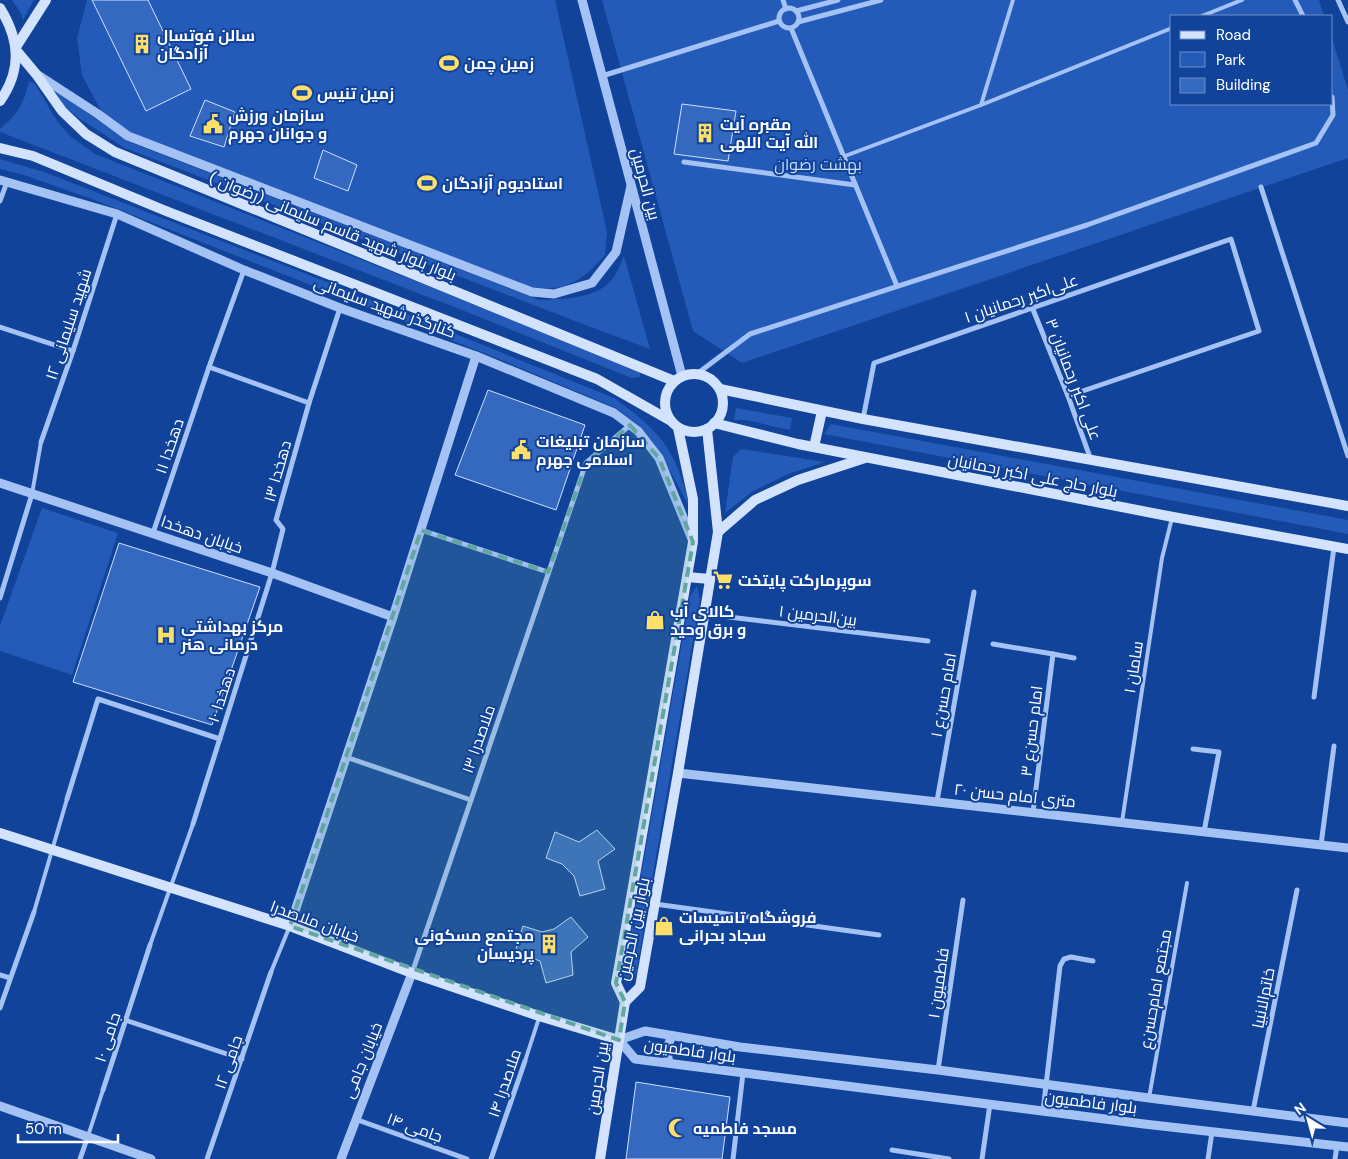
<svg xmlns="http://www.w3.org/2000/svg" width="1348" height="1159" font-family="'DM Sans',Cairo,sans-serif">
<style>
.green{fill:#245bb8}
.building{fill:#3569c0;stroke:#cddffe}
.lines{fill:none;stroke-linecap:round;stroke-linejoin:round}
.service{stroke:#a5c2f4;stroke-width:4}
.minor{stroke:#a5c2f4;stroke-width:5}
.tertiary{stroke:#a5c2f4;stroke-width:9}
.secondary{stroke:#d4e3fd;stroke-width:10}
.marked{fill:#63a6a1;fill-opacity:0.2;stroke:#63a6a1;stroke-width:4;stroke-dasharray:10 6;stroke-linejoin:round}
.labels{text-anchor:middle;stroke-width:4;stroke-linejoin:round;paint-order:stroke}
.poi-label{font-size:16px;font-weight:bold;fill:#fff;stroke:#11439a;text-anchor:start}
.park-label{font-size:16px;fill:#cddffe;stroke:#11439a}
.street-label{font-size:16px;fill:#fff;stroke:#11439a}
</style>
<rect width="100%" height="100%" fill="#11439a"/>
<g class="green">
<path d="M12,0h22l-11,20 -2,-7z"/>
<path d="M87,0h468l52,232 -2,23c-23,25 -36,36 -72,33l-405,-155 -28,-24 -18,-34 -5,-37z"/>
<path d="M602,0h717l5,16h-152v88h160v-65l16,51v68l-606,205 -49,-32z"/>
<path d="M29,81l6,3 22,37 13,15 25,18 542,215 3,4v4l-8,1 -170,-68 -462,-178v-3c17,-14 25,-27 29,-48z"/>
<path d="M55,90l74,52 410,158c24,-1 59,-1 74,-22 5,-6 8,-15 11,-22l26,93 -67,-25 -458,-176 -45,-29 -16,-13z"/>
<path d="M0,159l44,13 288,112 282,114c22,16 45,33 58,58 9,16 13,35 18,52l-28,-52 -24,-31 -22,-17 -122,-51 -402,-158 -68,-24 -24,-6z"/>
<path d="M736,408l56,10 -2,12 -44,-10h-12z"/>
<path d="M831,424l517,96v14l-524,-100z"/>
<path d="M741,449l84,13 -37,12 -35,17 -28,22 8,-56z"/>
<path d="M42,508l76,25 -46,142 -72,-24v-25z"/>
<path d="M697,586l3,13 -64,376 -3,5 -5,3 -4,-4v-6l66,-377z"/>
</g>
<g class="building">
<path d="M92,0h56l43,89 -45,22z"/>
<path d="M205,100l30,12 -11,35 -34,-11z"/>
<path d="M682,104l54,7 -8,50 -54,-7z"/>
<path d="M323,150l34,15 -9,26 -34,-13z"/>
<path d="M488,390l97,35 -29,85 -101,-35z"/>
<path d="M119,543l141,44 -48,138 -139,-43z"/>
<path d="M597,830l18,19 -17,12 7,28 -25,7 -6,-20 -12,-12 -16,-6 9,-26 24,10z"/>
<path d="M571,917l17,20 -17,15 2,23 -27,8 -6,-22 -25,-9 8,-26 19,6 12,-3z"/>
<path d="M636,1082l94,15 -8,62h-96z"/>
</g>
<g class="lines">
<g class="service">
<path d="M1202,16l40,-16"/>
<path d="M981,105l32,-105"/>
<path d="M845,156l136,-51 191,-77"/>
<path d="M32,494l9,-52"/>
<path d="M1122,822l40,-264 10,-40"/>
<path d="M34,912l33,-113"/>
<path d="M150,945l43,-121"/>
<path d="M271,972l18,-44"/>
<path d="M525,1061l14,-43"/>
<path d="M1149,1098l38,-215"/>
<path d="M88,1136l15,-46"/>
</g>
<g class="minor">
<path d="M783,0l3,9"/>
<path d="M1295,0l8,16"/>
<path d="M1338,0l10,22"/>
<circle cx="789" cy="18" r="10"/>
<path d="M796,11l42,-11"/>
<path d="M798,22l83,-22"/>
<path d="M791,28l106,258"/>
<path d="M602,76l177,-55"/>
<path d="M684,162l171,23"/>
<path d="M1261,187l87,269"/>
<path d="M0,201l7,-19"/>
<path d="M1032,307l36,89 23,64"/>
<path d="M0,327l73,24"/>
<path d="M209,367l100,36"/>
<path d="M698,373l52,-39 337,-109 229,-82 17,-28 -1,-18"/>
<path d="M863,419l11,-56 357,-124 28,92 -191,65"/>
<path d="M41,442l32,-91 44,-137"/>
<path d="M421,530l127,42"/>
<path d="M153,533l56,-166 35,-97"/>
<path d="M0,598l32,-104"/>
<path d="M705,614l223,27"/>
<path d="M993,644l60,10 -20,158"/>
<path d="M1053,654l21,4"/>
<path d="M1314,697l20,-150"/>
<path d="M1193,749l26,3 -15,80"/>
<path d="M346,757l125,43"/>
<path d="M67,799l31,-100 122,40"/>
<path d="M937,801l37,-209"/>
<path d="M193,824l79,-251 11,-44 -7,-9 33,-117 31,-95"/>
<path d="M1321,845l13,-99"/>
<path d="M655,904l224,31"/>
<path d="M412,973l174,-510 44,-38"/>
<path d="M0,975l10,3"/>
<path d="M0,1008l34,-96"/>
<path d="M125,1020l117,39"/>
<path d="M938,1070l25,-170"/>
<path d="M103,1090l47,-145"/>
<path d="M1043,1111l17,-145 4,-7 7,-2 22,4"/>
<path d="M1253,1111l44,-221"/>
<path d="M355,1119l112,40"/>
<path d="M892,1150l57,9"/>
<path d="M80,1159l8,-23"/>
<path d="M207,1159l64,-187"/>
<path d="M491,1159l34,-98"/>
<path d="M733,1159l10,-86"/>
<path d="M982,1159l8,-55"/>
<path d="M1208,1159l4,-27"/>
<path d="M1335,1159l2,-14"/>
</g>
<g class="tertiary">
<path d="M582,0l100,376"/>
<path d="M38,75l60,39 30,22 404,156 22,2 38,-11 24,-31 15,-66"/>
<path d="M0,180l117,34 127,56 96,38 136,48 138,57 24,18 21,27 33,81"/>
<path d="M0,483l272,90 121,44"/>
<path d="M678,773l670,75"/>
<path d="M290,926l103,-309 83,-261"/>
<path d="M669,1063c-3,-11 -2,-17 3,-27"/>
<path d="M0,1106l151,53"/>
<path d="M1348,1123l-199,-25 -211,-28 -198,-23 -95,-16 -26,9 16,19 509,65 204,23"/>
<path d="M341,1159l71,-186"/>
</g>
<g class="secondary">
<path d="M0,8c20,32 22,62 0,93"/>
<path d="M16,47l30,-47"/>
<path d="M16,50l20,24 26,37 24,23 29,18 559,229"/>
<path d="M0,148l33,8 133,55 431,168 74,42"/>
<circle cx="694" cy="403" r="29"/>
<path d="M720,389l143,30 485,87"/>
<path d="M714,423l84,21 375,73 175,32"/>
<path d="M814,447l8,-36"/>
<path d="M718,532l37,-32 43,-20 67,-22"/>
<path d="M687,577l23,2"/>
<path d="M0,833l290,93 122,47 127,43 80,24"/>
<path d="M625,1002l15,-15 38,-214 40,-241 -11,-103"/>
<path d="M625,1002l-9,-19 3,-16 74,-425v-43l-15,-71"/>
<path d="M600,1159l25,-157"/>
</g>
</g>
<path class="marked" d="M630,425l29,33 34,84 -74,425 -3,16 9,19 -6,38 -329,-114 131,-396 127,42 38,-109z"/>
<defs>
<symbol id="building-bare" viewBox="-9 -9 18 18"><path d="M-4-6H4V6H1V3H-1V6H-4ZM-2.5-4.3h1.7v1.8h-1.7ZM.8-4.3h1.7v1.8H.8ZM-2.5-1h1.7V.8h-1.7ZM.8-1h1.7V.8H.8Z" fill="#ffdf68" stroke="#11439a" stroke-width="2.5" paint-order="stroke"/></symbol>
<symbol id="stadium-bare" viewBox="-9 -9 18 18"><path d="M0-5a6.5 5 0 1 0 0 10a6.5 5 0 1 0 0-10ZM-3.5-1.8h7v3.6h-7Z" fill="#ffdf68" stroke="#11439a" stroke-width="2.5" paint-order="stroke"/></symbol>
<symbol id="civic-bare" viewBox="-9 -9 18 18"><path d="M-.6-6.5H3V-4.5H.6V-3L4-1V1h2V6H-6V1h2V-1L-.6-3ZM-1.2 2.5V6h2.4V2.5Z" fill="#ffdf68" stroke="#11439a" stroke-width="2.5" paint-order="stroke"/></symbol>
<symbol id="supermarket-bare" viewBox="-9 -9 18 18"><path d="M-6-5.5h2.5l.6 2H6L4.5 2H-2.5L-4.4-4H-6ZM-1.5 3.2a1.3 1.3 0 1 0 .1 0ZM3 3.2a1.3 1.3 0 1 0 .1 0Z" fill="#ffdf68" stroke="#11439a" stroke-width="2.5" paint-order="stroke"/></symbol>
<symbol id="shop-bare" viewBox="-9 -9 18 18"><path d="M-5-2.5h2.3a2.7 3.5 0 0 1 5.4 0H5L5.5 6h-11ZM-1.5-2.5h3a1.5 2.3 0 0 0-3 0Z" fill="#ffdf68" stroke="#11439a" stroke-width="2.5" paint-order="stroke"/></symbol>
<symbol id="hospital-bare" viewBox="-9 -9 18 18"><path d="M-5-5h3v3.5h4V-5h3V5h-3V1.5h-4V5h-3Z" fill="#ffdf68" stroke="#11439a" stroke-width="2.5" paint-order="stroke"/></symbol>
<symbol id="mosque-bare" viewBox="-9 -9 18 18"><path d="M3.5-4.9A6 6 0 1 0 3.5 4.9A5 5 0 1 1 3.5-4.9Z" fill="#ffdf68" stroke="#11439a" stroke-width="2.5" paint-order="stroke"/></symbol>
</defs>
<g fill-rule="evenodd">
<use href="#building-bare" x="128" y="30" width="28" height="28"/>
<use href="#stadium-bare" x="435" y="49" width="28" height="28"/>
<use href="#stadium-bare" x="288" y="79" width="28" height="28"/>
<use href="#civic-bare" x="199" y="110" width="28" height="28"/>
<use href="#building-bare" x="691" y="119" width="28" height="28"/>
<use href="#stadium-bare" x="413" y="169" width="28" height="28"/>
<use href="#civic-bare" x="507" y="436" width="28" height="28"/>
<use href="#supermarket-bare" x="709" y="566" width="28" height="28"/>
<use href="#shop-bare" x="641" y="606" width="28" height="28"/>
<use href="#hospital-bare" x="152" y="621" width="28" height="28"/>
<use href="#shop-bare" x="650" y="912" width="28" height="28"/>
<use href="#building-bare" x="535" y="930" width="28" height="28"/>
<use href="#mosque-bare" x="664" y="1114" width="28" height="28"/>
</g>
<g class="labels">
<g class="poi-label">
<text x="157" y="41">سالن فوتسال<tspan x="157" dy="18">آزادگان</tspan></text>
<text x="464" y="69">زمین چمن</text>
<text x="317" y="99">زمین تنیس</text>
<text x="228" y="121">سازمان ورزش<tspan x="228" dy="18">و جوانان جهرم</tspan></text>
<text x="720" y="130">مقبره آیت<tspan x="720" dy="18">الله آیت اللهی</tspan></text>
<text x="442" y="189">استادیوم آزادگان</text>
<text x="536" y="447">سازمان تبلیغات<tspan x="536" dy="18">اسلامی جهرم</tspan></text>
<text x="738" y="586">سوپرمارکت پایتخت</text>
<text x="670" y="617">کالای آب<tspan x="670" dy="18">و برق وحید</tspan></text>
<text x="181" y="632">مرکز بهداشتی<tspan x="181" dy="18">درمانی هنر</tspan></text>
<text x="679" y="923">فروشگاه تاسیسات<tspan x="679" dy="18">سجاد بحرانی</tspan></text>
<text x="534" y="941" text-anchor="end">مجتمع مسکونی<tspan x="534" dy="18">پردیسان</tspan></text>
<text x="693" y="1134">مسجد فاطمیه</text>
</g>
<g class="park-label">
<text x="818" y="170">بهشت رضوان</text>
</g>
<g class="street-label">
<text transform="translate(646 184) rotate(75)" y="6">بین الحرمین</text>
<text transform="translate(333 226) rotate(22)" y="6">بلوار بلوار شهید قاسم سلیمانی (رضوان )</text>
<text transform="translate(1021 298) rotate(-19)" y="6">علی‌اکبر رحمانیان ۱</text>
<text transform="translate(385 307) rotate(20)" y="6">کنارگذر شهید سلیمانی</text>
<text transform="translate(68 324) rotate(-72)" y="6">شهید سلیمانی ۱۲</text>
<text transform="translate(1074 379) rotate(69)" y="6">علی اکبر رحمانیان ۳</text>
<text transform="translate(169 446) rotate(-71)" y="6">دهخدا ۱۱</text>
<text transform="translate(277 471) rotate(-74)" y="6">دهخدا ۱۳</text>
<text transform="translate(1033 475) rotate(11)" y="6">بلوار حاج علی اکبر رحمانیان</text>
<text transform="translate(202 534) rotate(19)" y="6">خیابان دهخدا</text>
<text transform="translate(818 615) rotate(7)" y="6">بین‌الحرمین ۱</text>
<text transform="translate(1133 667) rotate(-81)" y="6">سامان ۱</text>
<text transform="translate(221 695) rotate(-72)" y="6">دهخدا ۱۰</text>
<text transform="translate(943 695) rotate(-80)" y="6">امام حسن‌ع ۱</text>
<text transform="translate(1031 731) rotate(-83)" y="6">امام حسن‌ع ۳</text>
<text transform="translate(478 739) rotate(-71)" y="6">ملاصدرا ۱۳</text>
<text transform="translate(1015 795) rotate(6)" y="6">۲۰ متری امام حسن</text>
<text transform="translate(315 921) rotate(20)" y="6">خیابان ملاصدرا</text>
<text transform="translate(633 929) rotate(-78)" y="6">بلوار بین الحرمین</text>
<text transform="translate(938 983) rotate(-82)" y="6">فاطمیون ۱</text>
<text transform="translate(1155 989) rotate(-80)" y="6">مجتمع امام‌حسن‌ع</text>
<text transform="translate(1263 998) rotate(-79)" y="6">خاتم‌الانبیا</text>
<text transform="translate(107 1037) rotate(-72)" y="6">جامی ۱۰</text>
<text transform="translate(690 1050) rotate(8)" y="6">بلوار فاطمیون</text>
<text transform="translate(362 1060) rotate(-68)" y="6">خیابان جامی</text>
<text transform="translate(228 1062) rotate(-71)" y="6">جامی ۱۲</text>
<text transform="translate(597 1078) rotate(-81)" y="6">بین الحرمین</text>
<text transform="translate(504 1083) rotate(-71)" y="6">ملاصدرا ۱۴</text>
<text transform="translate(1091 1102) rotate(7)" y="6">بلوار فاطمیون</text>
<text transform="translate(415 1127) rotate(20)" y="6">جامی ۱۴</text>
</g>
</g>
<rect x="1170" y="15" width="162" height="90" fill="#11439a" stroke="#708ec2"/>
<rect x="1180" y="31" width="25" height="8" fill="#d4e3fd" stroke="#708ec2"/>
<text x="1216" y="40" font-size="15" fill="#ffffff">Road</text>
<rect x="1180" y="52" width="25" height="15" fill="#245bb8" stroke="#708ec2"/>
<text x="1216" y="65" font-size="15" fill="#ffffff">Park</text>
<rect x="1180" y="78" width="25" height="15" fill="#3569c0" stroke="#708ec2"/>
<text x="1216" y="90" font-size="15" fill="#ffffff">Building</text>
<g transform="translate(1308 1119) rotate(323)" stroke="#11439a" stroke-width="4" paint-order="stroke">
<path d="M0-4L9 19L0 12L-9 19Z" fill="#ffffff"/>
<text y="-8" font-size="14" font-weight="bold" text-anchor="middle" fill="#ffffff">N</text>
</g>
<path d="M18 1134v8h100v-8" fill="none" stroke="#ffffff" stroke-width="2.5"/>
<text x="25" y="1134" font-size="15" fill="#ffffff" stroke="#11439a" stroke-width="4" paint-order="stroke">50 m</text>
</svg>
